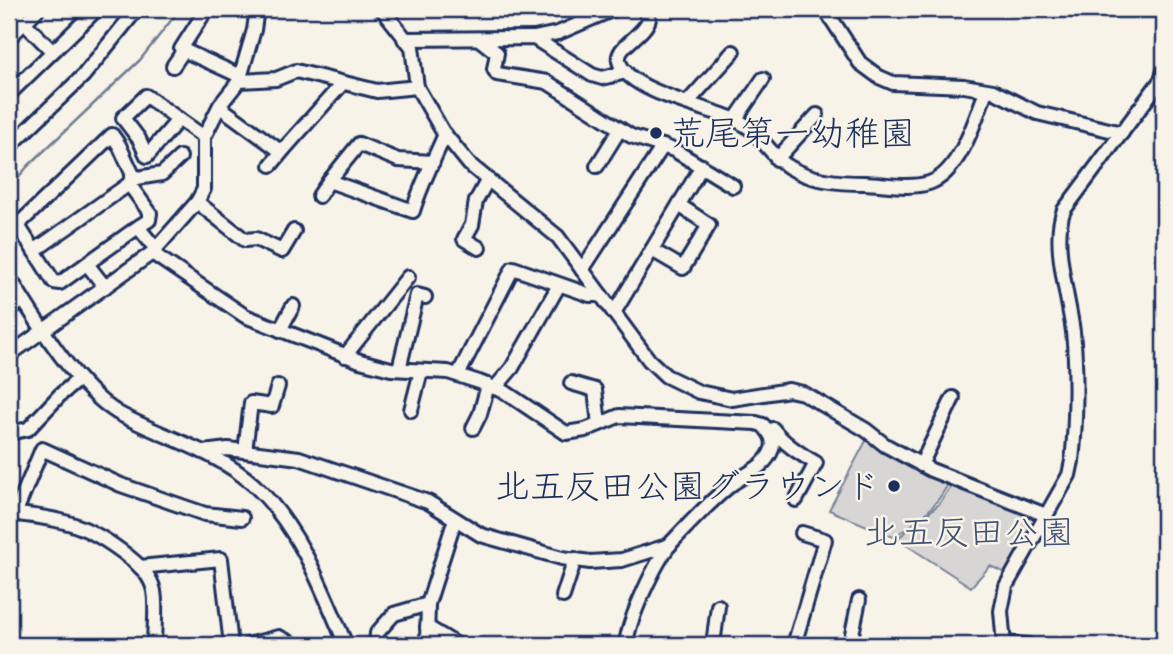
<svg xmlns="http://www.w3.org/2000/svg" width="1173" height="654" font-family="Caveat,'Klee One',sans-serif">
<style>
.green{fill:#d7d6d4;stroke:#798299;stroke-width:2}
.lines{fill:none;stroke-linecap:round;stroke-linejoin:round}
.stream{stroke:#727c95;stroke-width:2.5}
.minor-casing{stroke:#1b2f5e;stroke-width:18}
.minor{stroke:#f7f3e8;stroke-width:12}
.poi-dot{fill:#1b2f5e;stroke:#f7f3e8;stroke-width:2.5}
.labels{text-anchor:middle;stroke-width:5;stroke-linejoin:round;paint-order:stroke}
.poi-label{font-size:35px;fill:#1b2f5e;stroke:#f7f3e8;text-anchor:start}
.park-label{font-size:35px;fill:#415076;stroke:#f7f3e8}
</style>
<rect width="100%" height="100%" fill="#f7f3e8"/>
<filter id="ink" filterUnits="userSpaceOnUse"><feTurbulence type="fractalNoise" baseFrequency=".0143" numOctaves="2"/><feDisplacementMap in="SourceGraphic" scale="14" xChannelSelector="R" yChannelSelector="G"/><feConvolveMatrix kernelMatrix="1 2 1 2 8 2 1 2 1" color-interpolation-filters="sRGB"/></filter>
<g filter="url(#ink)">
<g class="green">
<path d="M868,437l81,45c-12,25 -32,41 -56,55l-64,-27z"/>
<path d="M953,483l85,34 -30,57 -18,-8 -19,21 -74,-48 42,-35z"/>
</g>
<g class="lines">
<path class="stream" d="M9,189l18,-22 113,-107 40,-51"/>
<defs>
<g id="minor">
<path d="M11,9l41,42"/>
<path d="M382,9l30,38 5,40 26,45 26,32 89,73 91,123 17,16 33,16 33,7 57,-9 14,3 63,37 19,15 46,25 115,45"/>
<path d="M644,9l5,10c-5,18 -37,28 -29,45 12,29 91,44 118,57 22,10 31,34 51,46 23,14 50,16 76,16 21,1 44,6 64,0 31,-10 47,-65 57,-92"/>
<path d="M825,9l35,54 19,14 14,6 71,3 29,5 44,22 85,20"/>
<path d="M206,10l-25,39 59,27"/>
<path d="M9,38l29,-29"/>
<path d="M534,38l24,-5 56,-24"/>
<path d="M404,39l130,-1 58,37 10,3 24,-6"/>
<path d="M479,39l18,14 -3,16 3,5 50,8 84,54 43,14 59,36"/>
<path d="M173,66l11,-16"/>
<path d="M239,81l15,-51 3,-21"/>
<path d="M9,94l88,-85"/>
<path d="M687,103l46,-51"/>
<path d="M220,107l59,43 5,-1 58,-65"/>
<path d="M179,119l-32,37 -8,-17 -16,-21 23,-22 58,41"/>
<path d="M735,120l28,-41"/>
<path d="M9,147l74,-71 54,-67"/>
<path d="M777,159l40,-44"/>
<path d="M433,162l-35,-2 -39,-16 -30,37 84,30c8,-27 21,-51 32,-77"/>
<path d="M271,165l13,-16"/>
<path d="M597,166l23,-37"/>
<path d="M131,179l31,-5 18,-17"/>
<path d="M319,196l10,-15"/>
<path d="M197,202l48,38 11,-1 26,12 12,-20"/>
<path d="M138,227l-78,56 -6,-1 -35,-55 3,-6 90,-86 7,10 14,30 -4,9 21,29 -1,7 -11,7 18,22"/>
<path d="M479,248l-15,-9 8,-14 4,-24 12,-22"/>
<path d="M652,250l31,18 26,-43 -30,-20"/>
<path d="M34,251l95,-67"/>
<path d="M152,253l93,63 115,45 31,8 57,3 31,10 26,10 61,41 19,-3 34,-14 137,7 7,2c6,7 12,14 9,24 -6,18 -25,24 -39,34 -17,13 -47,44 -62,60 -16,20 -43,77 -45,102"/>
<path d="M87,264l18,23"/>
<path d="M582,270l81,-124"/>
<path d="M9,277c27,43 66,110 109,136 45,25 98,37 136,72 46,43 68,104 92,160"/>
<path d="M9,310l14,-10"/>
<path d="M614,313l88,-147"/>
<path d="M280,330l13,-24"/>
<path d="M9,355l143,-102 45,-51 7,-13v-52l16,-32 19,-24 37,-2 20,-8 81,20 40,-4"/>
<path d="M345,356l63,-79"/>
<path d="M399,369l18,-74 8,2"/>
<path d="M458,375l55,-107 77,27h11"/>
<path d="M571,383l24,7 4,34"/>
<path d="M495,388l17,-20 47,-83"/>
<path d="M411,410l10,-39"/>
<path d="M9,427l5,5 14,-3 32,-34 19,-16"/>
<path d="M473,428l7,-14 8,-29"/>
<path d="M773,429c11,15 27,25 43,34l-20,37"/>
<path d="M245,451l6,-48 21,3 6,-20"/>
<path d="M203,452l25,-3 71,9 129,44 53,33 81,23 28,4 32,-2 48,-15"/>
<path d="M921,465l32,-67"/>
<path d="M9,513c54,6 77,10 120,44 11,9 22,19 25,34 3,17 0,37 0,54"/>
<path d="M15,514l27,-65 79,36 84,29 37,4"/>
<path d="M140,567l81,-8 10,86"/>
<path d="M563,596l12,-37"/>
<path d="M428,604l-1,36 3,5"/>
<path d="M427,627l30,18"/>
<path d="M1004,643l24,2"/>
<path d="M248,645l31,-8 16,8"/>
<path d="M376,645l1,-12 17,-19 34,-10 27,-85"/>
<path d="M713,645l5,-39"/>
<path d="M794,645l31,-105 -23,-7"/>
<path d="M853,645l-2,-6 8,-39"/>
<path d="M1004,645l-3,-34 5,-25 63,-111 3,-14c4,-36 5,-92 1,-129 -4,-34 -22,-91 -9,-122l97,-130 3,-9"/>
</g>
</defs>
<use href="#minor" class="minor-casing"/>
<use href="#minor" class="minor"/>
</g>
</g>
<g class="poi-dot">
<circle cx="656" cy="133" r="7"/>
<circle cx="894" cy="486" r="7"/>
</g>
<g class="labels">
<g class="poi-label">
<text x="670" y="145">荒尾第一幼稚園</text>
<text x="880" y="498" text-anchor="end">北五反田公園グラウンド</text>
</g>
<g class="park-label">
<text x="969" y="544">北五反田公園</text>
</g>
</g>
<rect width="1173" height="654" fill="none" stroke="#f7f3e8" stroke-width="35"/>
<rect x="18" y="18" width="1138" height="619" fill="none" stroke="#1b2f5e" stroke-width="2.5" filter="url(#ink)"/>
</svg>
